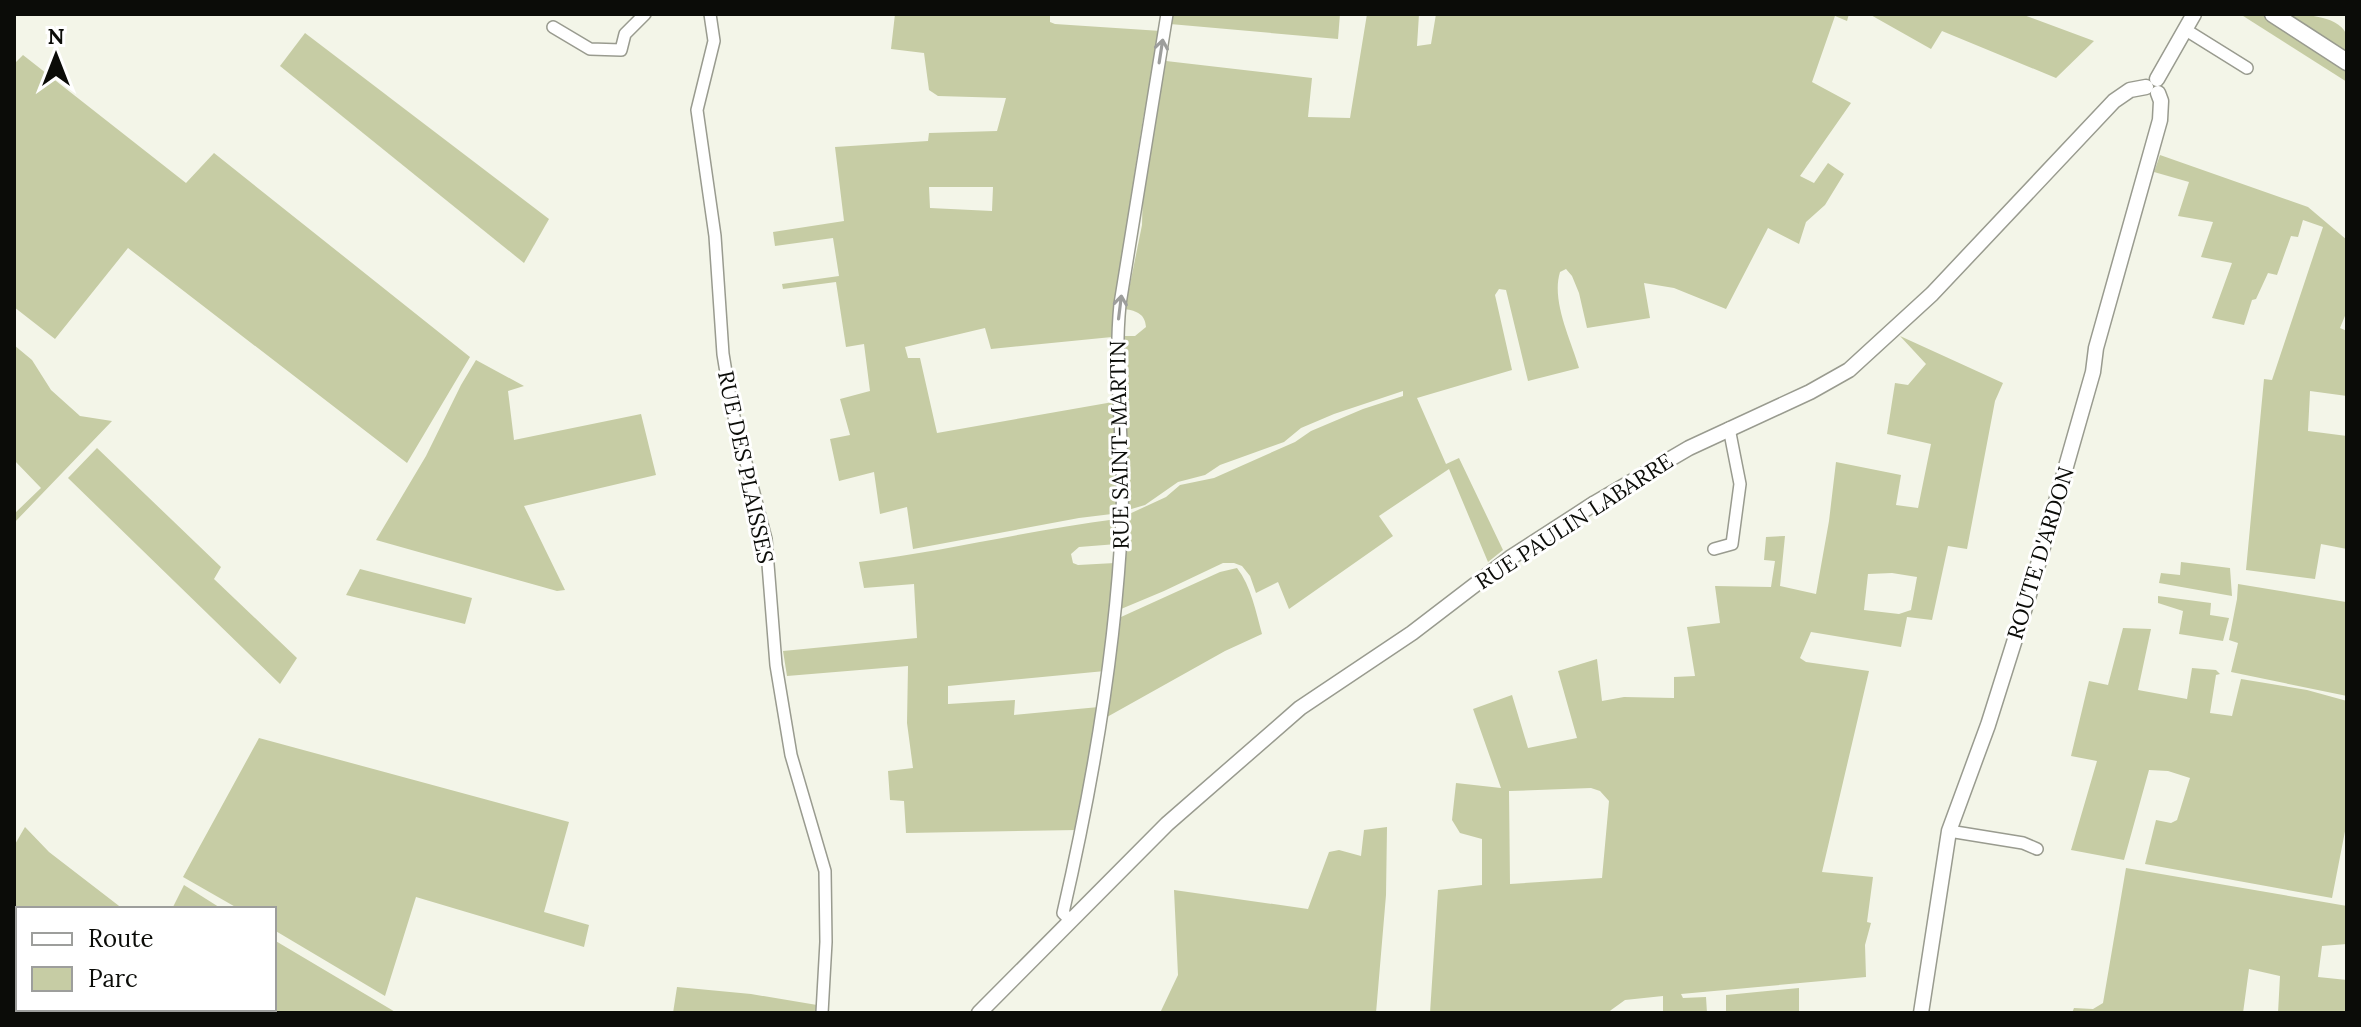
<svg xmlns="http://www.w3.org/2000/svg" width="2361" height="1027" font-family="Lora,serif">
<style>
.green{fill:#c6cca4;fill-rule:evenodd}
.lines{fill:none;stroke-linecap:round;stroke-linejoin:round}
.minor-casing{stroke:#999b8f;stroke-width:14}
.tertiary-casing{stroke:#999b8f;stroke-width:17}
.secondary-casing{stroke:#999b8f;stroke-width:19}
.minor{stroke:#fff;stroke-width:11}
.tertiary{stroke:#fff;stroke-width:14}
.secondary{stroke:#fff;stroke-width:16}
.oneway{stroke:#9d9e9c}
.labels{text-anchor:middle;stroke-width:6;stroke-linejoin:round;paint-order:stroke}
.street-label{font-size:22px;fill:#0b0c08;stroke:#fff}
</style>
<rect width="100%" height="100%" fill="#f3f5e8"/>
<g class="green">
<path d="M895,14h155v8l5,2 106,7 -18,88 -28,181 -3,37 -121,12 -6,-21 -80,19 3,11h12l17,75 176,-31 7,111 -41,5 -166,31 -6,-42 -27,7 -6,-42 -35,9 -9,-42 20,-4 -10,-36 30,-8 -6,-47 -18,3 -10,-65 -53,7 -1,-5 57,-8 -6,-38 -58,8 -2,-14 71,-11 -9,-74 93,-6 1,-8 68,-2 9,-33 -68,-2 -9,-6 -5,-37 -33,-4zM929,187h64l-1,24 -62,-3z"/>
<path d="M1172,14h168l-2,25 -168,-15z"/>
<path d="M1367,14h52l-2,32 14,-2 5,-30h413l-2,7 -12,-5 -23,66 39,21 -51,73 14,7 14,-20 16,11 -19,31 -19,17 -7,22 -31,-16 -42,81 -52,-21 -30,-5 6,35 -63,10 -8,-35 -7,-17 -6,-7 -6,3c-9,29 11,68 19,96l-51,13 -22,-91 -7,-1 -4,6 17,75 -95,28 29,66 13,-6 44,92 -15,12 -39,-93 -70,47 14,20 -104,73 -11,-27 -22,11 -6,-17 -8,-10 -8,-3h-11l-59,28 -43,18 6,-94 39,-18 14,-12 34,-7 81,-36 16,-11 52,-22 40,-13v-5l-69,23 -33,14 -17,14 -64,23 -15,10 -27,7 -33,23 -17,5 -6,-174h13l11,-9c-1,-13 -9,-16 -21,-18l17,-84 1,-38 23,-126 146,17 -4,39 42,1z"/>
<path d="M1869,14h152l73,27 -38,37 -114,-47 -11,18z"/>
<path d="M2240,14h24l83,53v15z"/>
<path d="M2283,14c17,0 60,1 64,23 1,6 0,14 0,20z"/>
<path d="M305,33l244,186 -25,44 -244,-197z"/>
<path d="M23,55l163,128 28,-30 256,204 -63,106 -279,-215 -73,91 -41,-32v-243z"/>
<path d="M2160,155l148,52 39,33v71l-7,17 7,3v65l-37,-5 -2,40 39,5v113l-26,-5 -6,35 -69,-9 18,-191 8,1 51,-153 -20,-7 -5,17 -7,-1 -14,39 -9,-2 -12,26 -4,1 -8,25 -32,-7 20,-55 -31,-6 12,-35 -35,-6 11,-34 -35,-10z"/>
<path d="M1900,336l103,47 -8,18 -28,148 -19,-3 -16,74 -25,-3 -6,30 -90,-15 -11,26 6,4 63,9 -47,201 51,5 -6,45 4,1 -6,22 1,32 -185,17 2,4 23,-1 1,16h-44v-17l-38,4 -18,13h-177l8,-123 44,-5v-46l-22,-6 -8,-13 4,-37 45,5 -28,-79 39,-14 16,53 49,-10 -19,-67 39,-12 5,42 22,-4 50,1v-21l21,-1 -8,-49 33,-4 -5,-37 56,1 4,-26 -11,-1 2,-23 19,-1 -5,50 36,8 13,-73 7,-59 65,13 -5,30 22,3 13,-64 -44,-10 8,-51 13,2 18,-21zM1892,573l25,4 -6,33 -12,4 -35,-4 4,-36zM1591,788l9,3 9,10 -7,77 -92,6 -1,-93z"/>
<path d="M14,345l18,15 19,30 29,26 32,5 -98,102v-9l27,-26 -27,-28z"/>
<path d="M476,360l48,26 -16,5 6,49 127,-26 15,61 -132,31 41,84 -8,1 -181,-51 50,-84 35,-71z"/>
<path d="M97,448l124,119 -7,12 83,79 -17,26 -212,-206z"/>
<path d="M1117,519v25l-38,3 -8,7 2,9 5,2 37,-2 -10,108 -157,15v18l67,-4 -1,15 85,-8 -22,123 -171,3 -2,-32 -14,-1 -2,-29 25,-3 -6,-45 1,-57 -121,10 -4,-25 134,-13 -3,-54 -50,4 -5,-26c87,-11 171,-32 258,-43z"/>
<path d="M2181,562l49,6 2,28 -73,-13 2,-10 19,2z"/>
<path d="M1237,568c14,18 19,44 25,66l-37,17 -118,66 14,-100 99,-45z"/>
<path d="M360,569l112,29 -7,26 -119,-29z"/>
<path d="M2238,584l108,18 1,-3v97l-116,-24 7,-29 -9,-3 8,-41z"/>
<path d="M2158,596l53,7 -1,12 19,3 -6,23 -44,-7 4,-23 -25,-8z"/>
<path d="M2123,628l28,1 -13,61 49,9 5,-31 24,2 4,4 -4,1 -6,38 22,3 9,-37 66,11 40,11v120l-15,77 -187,-34 11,-44 15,3 6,-3 13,-42 -22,-7 -19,-1 -25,90 -53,-10 26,-89 -26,-5 18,-75 19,4z"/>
<path d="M259,738l310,84 -25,90 45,13 -5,22 -168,-50 -31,99 -111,-66v-21h-35l-56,-32z"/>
<path d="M25,827l24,25 74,57h-105v100h94l-2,4h-96v-167z"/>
<path d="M1387,827l-1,68 -10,118h-216l18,-38 -4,-85 134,19 21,-57 10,-2 22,6 3,-26z"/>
<path d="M2126,868l221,38v38l-25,2 -4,31 29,3v33h-69l2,-37 -31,-7 -6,44h-171l2,-5 19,1 10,-6z"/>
<path d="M184,885l38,24h-50z"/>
<path d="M274,940l123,73h-277l2,-4h152z"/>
<path d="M677,987l74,7 66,11 -1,8h-143z"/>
<path d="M1799,988v25h-73v-18z"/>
</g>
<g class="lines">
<defs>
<g id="minor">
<path d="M710,14l4,27 -17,69 18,126 8,118 9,55 34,130 10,126 15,90 34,116 1,71 -4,71"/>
<path d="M553,27l37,22 31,1 4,-16 20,-20"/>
<path d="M2186,30l61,38"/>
<path d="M1714,549l18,-5 8,-60 -11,-56"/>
<path d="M1949,831l74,12 14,6"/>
<path d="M1070,920l-7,-7c30,-130 53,-262 59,-396 3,-71 -9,-142 -2,-213l47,-290"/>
</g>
<g id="tertiary">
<path d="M2157,79l37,-65"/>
<path d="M979,1013l188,-189 133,-116 112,-75 98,-75 85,-55 94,-55 121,-56 39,-22 83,-76 182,-193 16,-11 16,-3"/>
<path d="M1921,1013l28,-182 39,-106 45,-143 60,-210 3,-24 64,-228 1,-19 -3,-8"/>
</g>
<path id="secondary" d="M2273,14l74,48"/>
</defs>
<use href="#minor" class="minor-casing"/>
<use href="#tertiary" class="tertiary-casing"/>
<use href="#secondary" class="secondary-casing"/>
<use href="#minor" class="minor"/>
<use href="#tertiary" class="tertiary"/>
<use href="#secondary" class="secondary"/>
</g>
<defs><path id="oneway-shaft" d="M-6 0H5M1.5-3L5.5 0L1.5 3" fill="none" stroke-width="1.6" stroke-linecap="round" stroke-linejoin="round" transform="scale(2)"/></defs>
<g class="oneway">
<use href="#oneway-shaft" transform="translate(1161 51) rotate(-81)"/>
<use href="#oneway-shaft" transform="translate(1120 307) rotate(-83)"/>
</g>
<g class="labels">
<g class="street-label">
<text transform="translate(1119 445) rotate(-91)" y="8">RUE SAINT-MARTIN</text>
<text transform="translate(746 467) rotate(78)" y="8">RUE DES PLAISSES</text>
<text transform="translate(1574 521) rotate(-33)" y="8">RUE PAULIN LABARRE</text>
<text transform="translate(2040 553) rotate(-73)" y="8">ROUTE D'ARDON</text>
</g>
</g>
<rect width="2361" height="1027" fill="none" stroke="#0b0c08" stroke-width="32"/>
<rect x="16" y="907" width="260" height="104" fill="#ffffff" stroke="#9d9e9c" stroke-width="2"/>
<rect x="32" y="933" width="40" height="12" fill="#ffffff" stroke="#9d9e9c" stroke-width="2"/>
<text x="88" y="947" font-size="24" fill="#0b0c08">Route</text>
<rect x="32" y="967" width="40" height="24" fill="#c6cca4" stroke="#9d9e9c" stroke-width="2"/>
<text x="88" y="987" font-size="24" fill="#0b0c08">Parc</text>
<g transform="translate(56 56)" stroke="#ffffff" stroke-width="6" paint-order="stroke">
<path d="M0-6L14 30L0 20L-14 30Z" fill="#0b0c08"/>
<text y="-12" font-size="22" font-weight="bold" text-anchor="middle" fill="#0b0c08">N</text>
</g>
</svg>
